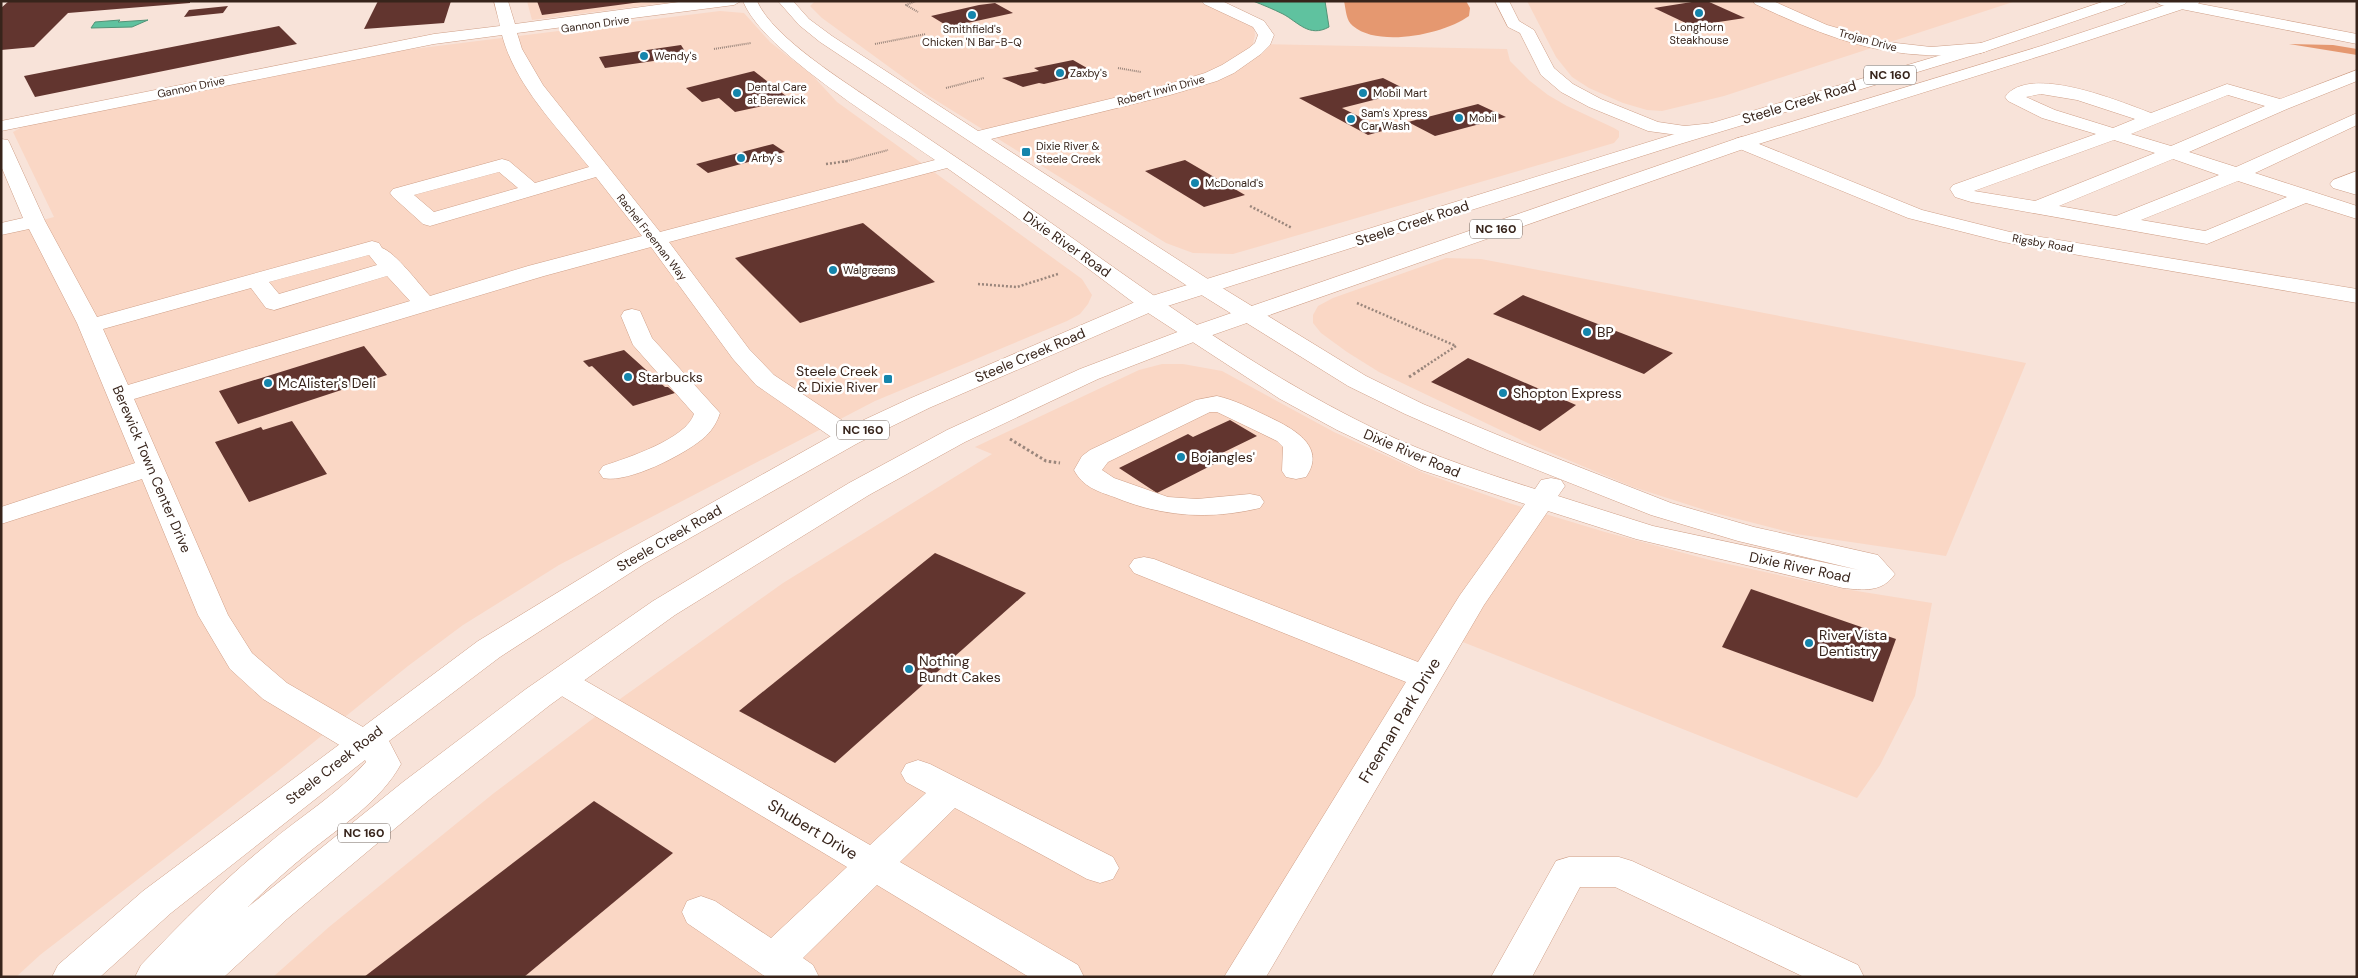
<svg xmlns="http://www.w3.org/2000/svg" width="2358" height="978" font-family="'DM Sans',sans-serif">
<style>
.built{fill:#fad7c5}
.forest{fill:#e59870}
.water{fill:#5fc29f;stroke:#539377}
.building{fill:#62352f}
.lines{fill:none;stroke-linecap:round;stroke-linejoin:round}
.minor-casing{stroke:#cf9f87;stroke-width:1}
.major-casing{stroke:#cf9f87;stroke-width:1}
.highway-casing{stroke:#cf9f87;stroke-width:1}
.path-far2{stroke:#9a867c;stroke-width:2;stroke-dasharray:1 1;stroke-linecap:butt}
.path-far1{stroke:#9a867c;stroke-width:2.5;stroke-dasharray:2 2;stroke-linecap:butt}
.path{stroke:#9a867c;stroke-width:3;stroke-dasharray:2.5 2.5;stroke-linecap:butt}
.minor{fill:#fff;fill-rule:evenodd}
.major{fill:#fff;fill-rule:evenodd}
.highway{fill:#fff;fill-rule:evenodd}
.poi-dot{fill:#1485ac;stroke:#fff;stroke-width:2}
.labels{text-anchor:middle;stroke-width:5;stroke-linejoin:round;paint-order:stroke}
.far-street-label{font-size:11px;fill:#37241b;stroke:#fff}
.far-poi-label{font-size:11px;fill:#37241b;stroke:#fff;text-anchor:start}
.shield{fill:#fff;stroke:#73665f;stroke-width:1}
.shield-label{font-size:12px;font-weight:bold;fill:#37241b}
.street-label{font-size:14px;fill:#37241b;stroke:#fff}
.poi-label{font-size:14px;fill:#37241b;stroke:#fff;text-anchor:start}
.near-street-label{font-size:16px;fill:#37241b;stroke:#fff}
</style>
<rect width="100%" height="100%" fill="#f8e3d9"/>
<g class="built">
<path d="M527,1h152l-147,19z"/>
<path d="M815,1h383l56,27 1,7 -2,9 254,5 3,12 20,20 18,14 19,11 47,22 5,3v6l-5,6 -381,111 -40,-1 -27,-10 -237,-147 -107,-78 -12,-12z"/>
<path d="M1527,1h489l-292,95 -62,15 -15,-1 -24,-7 -34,-15 -17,-11 -16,-20z"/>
<path d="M720,11l24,2 26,29 42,33 25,27 245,177 10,16 -4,9 -8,10 -13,7 -192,80 -316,164 -96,60 -55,41 -130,105 -238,184 -24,22h-15v-746l53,-14 -41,-85 13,-7 339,-70z"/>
<path d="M1446,258l35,1 545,104 -80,193 -150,-22 -85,-22 -78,-25 -101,-42 -153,-73 -32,-20 -26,-19 -8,-10v-8l5,-9 15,-8z"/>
<path d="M1162,364h21l39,7 112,61 90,41 85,30 96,29 105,28 128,28 94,15 -17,93 -35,69 -23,33 -412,-163 -206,342h-966l56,-50 165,-134 105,-79 184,-131 209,-129 -17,-7 164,-77z"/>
</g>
<g class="forest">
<path d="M1344,1h122l4,7 -1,8c-25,18 -90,32 -116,10 -7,-5 -7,-16 -9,-25z"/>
<path d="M2289,44l44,1 24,4v6z"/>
</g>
<g class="water">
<path d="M1253,1h72l4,26c-20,11 -31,-5 -46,-13 -10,-5 -20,-9 -30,-13z"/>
<path d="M120,20l-2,2 30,-2 -16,7 -41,1 4,-6z"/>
</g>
<g class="building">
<path d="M9,1h181v2l-122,10 -34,34 -33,3v-42z"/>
<path d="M378,1h73l-7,22 -80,6z"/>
<path d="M537,1h104v1l-99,13z"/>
<path d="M1698,1h9l38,17 -53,8 -38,-18z"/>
<path d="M995,3l18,10 -64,14 -18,-11 48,-11z"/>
<path d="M228,6l-5,7 -39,4 5,-7z"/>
<path d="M279,26l18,18 -262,53 -11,-21z"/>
<path d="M681,45l7,11 -83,12 -6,-11z"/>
<path d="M1073,60l21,12 -50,12 -5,-1 -16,4 -21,-9 37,-7 -5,-3z"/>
<path d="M754,71l37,29 -56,12 -16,-14 -17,4 -16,-14z"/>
<path d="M1383,78l26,13 -67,17 44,22 -18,5 -69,-37z"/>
<path d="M1478,104l28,13 -71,19 -27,-14z"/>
<path d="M773,144l12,8 -77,21 -12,-9z"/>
<path d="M1185,160l60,35 -41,12 -59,-36z"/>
<path d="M863,223l72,59 -135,41 -65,-65z"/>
<path d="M1523,295l150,58 -29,21 -151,-60z"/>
<path d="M364,346l23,29 -149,49 -19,-33z"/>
<path d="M624,350l41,37h3l7,6 -42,13 -41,-40 -3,1 -6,-6z"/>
<path d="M1468,358l108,47 -36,26 -109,-49z"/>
<path d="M1230,420l27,16 -39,19 6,4 -67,34 -38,-25 69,-34 5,3z"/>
<path d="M292,421l35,53 -78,28 -34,-60 46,-15 2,3z"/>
<path d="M935,553l91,40 -191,170 -96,-52z"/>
<path d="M1751,589l145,50 -23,63 -151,-55z"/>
<path d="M594,801l79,52 -149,124h-160z"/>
</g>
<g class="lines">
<defs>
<g id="minor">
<path d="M494,1h14l7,23 171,-23h55l-7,4 -217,28 5,16 21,36 117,147 275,-72c-48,-34 -172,-108 -192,-159h14c16,37 90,82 123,105 35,23 69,47 104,70 121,83 238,175 369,242 59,31 119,51 182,71l6,-9 10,-2 10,2 4,6 -7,10 95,30 206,44 -121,-29 -87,-26 -164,-65 -82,-36 -57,-28 -153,-95 -375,-249 -21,-17 -21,-24h15l16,18 23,17 146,95 181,-44 46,-14 17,-8 27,-17 6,-5 3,-8 -5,-8 -49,-23 -2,-3h20l42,20 10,14 -4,10 -9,9 -27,19 -17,8 -47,14 -179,44 220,142 155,95 57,28 82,34 166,65 83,24 124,28 17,19c-13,19 -32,16 -52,14l-207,-49 -88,-28 -64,94 -218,372h-42l182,-295 -272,-109 -5,-7 5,-7 10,-2 10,2 264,103 42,-67 65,-91 -104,-34 -84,-40 -57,-31 -138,-90 -68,-51 -127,-90 -278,74 80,107 25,26 84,56 4,6 -4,6 -9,2 -9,-2 -84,-58 -23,-26 -82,-112 -107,29 -410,123 94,216 24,38 35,30 88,51 5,9 -5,9 -12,3 -12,-3 -88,-53 -33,-30 -32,-54 -56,-136 -141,45v-17l134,-44 -58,-140 -48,-94 -28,6v-12l22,-5 -22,-52v-27l7,1 2,4 35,77 52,96 275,-76 7,2 3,5c13,4 37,36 48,48l98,-30 114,-30 -46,-59 -166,49 -7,-2 -30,-27 -3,-4 3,-4 109,-30 7,2 26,22 54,-16c-32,-40 -74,-82 -87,-132l-68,9 -433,87v-10l433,-87 66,-8zM499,172l19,16 -84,24 -20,-17zM369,255l8,10 -98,29 -10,-12zM387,276l23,25 -282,84 -25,-56 148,-41 15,20 8,2z"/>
<path d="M1495,1h14l10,20 15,9 20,38 19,16 28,15 57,23 27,4 28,-3 6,1 3,4 -3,4 -34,4 -37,-5 -59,-24 -28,-15 -20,-17 -21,-42 -12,-6z"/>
<path d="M1753,1h20l54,24 60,17 44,5 50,-4 6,2 2,3 -2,3 -6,2c-88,10 -147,-12 -226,-49z"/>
<path d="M2357,70v11l-70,28 -98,43 47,15 121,-54v12l-102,48 102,33v13l-51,-16 -99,41 -236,-42 -16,-5 -5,-8 3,-4 143,-51 -54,-16 -34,-17 -3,-4c24,-34 116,5 146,16l76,-29 53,15zM2041,94l36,6 58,19 -22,9 -58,-18 -29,-13zM2228,95l37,11 -94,40 -40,-12zM2114,140l41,13 -120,48 -61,-10zM2173,159l46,16 -103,41 -57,-10zM2238,181l49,16 -82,34 -64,-11z"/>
<path d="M1742,137l180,73 88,22 347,57v14l-354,-61 -95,-24 -173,-71 -2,-4 2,-4z"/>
<path d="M2357,171v24l-24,-7 -3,-4 3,-4z"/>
<path d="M632,309l8,2 12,27 68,75c-3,9 -7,16 -14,23 -18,17 -78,48 -103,42l-4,-6 4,-6c24,-8 83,-27 91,-52l-61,-69 -12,-29 3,-5z"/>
<path d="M1217,396c18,4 33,12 50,20 23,11 61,29 39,61l-10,2 -10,-2 -4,-6 1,-24 -6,-6 -60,-29h-7l-102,50 -6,8 12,8 54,19 29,2 53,-5 10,2 4,6 -4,6c-50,12 -98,9 -146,-11 -17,-6 -31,-10 -40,-27l8,-14 8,-6 106,-50z"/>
<path d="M561,670l11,3 298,172 56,-52 -20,-11 -5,-9 5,-9 12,-4 12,4 183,93 6,11 -6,11 -13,4 -13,-4 -132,-71 -55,54 178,103 6,12h-55l-152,-92 -74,73 10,7 6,12h-53l-79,-54 -5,-11 5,-11 14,-5 14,5 56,37 76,-71 -297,-178 -5,-8 5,-8z"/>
<path d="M1569,857h50l13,4 226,104 6,12h-60l-189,-90h-35l-48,90h-41l65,-116z"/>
</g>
<path id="major" d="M2105,1h22l-2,3 -138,47 -307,93 -522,165 -229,99 -71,35 -214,121 -144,93 -111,84 12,23c-21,38 -60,62 -93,89 -21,17 -41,35 -60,54l155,-125 123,-93 127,-88 196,-118 98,-53 133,-61 108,-41 547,-189 306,-93 136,-45h23l-2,3 -145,48 -304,95 -545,191 -106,41 -133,63 -96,53 -194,120 -125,90 -121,95 -142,119 -63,58h-89l6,-12c41,-43 82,-85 128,-122 32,-27 69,-49 97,-81l-1,-2 -194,153 -71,64h-48l6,-12 85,-74 335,-250 146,-89 216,-121 71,-33 231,-99 526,-163 307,-91z"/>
<path id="highway" d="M2154,1h31l172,33v10l-196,-39z"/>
</defs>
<use href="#minor" class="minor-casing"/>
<use href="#major" class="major-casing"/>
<use href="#highway" class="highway-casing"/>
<g class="path-far2">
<path d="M916,1l-10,4 12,7"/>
<path d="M875,44l51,-10"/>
<path d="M714,49l37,-6"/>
<path d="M1118,68l23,4"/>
<path d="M946,88l38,-10"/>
<path d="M843,162l45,-12"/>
</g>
<g class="path-far1">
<path d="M826,164l22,-3"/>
<path d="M1250,206l42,22"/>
<path d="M978,284l39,3 41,-13"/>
<path d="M1357,303l99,43 -35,23"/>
</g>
<g class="path">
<path d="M1409,377l14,-9"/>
<path d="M1010,439l36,22 14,2"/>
</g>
<use href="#minor" class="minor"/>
<use href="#major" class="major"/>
<use href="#highway" class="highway"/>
</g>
<g class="poi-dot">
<circle cx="1699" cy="13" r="5"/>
<circle cx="972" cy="15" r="5"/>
<circle cx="644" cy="56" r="5"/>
<circle cx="1060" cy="73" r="5"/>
<circle cx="737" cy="93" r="5"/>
<circle cx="1363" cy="93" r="5"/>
<circle cx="1459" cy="118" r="5"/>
<circle cx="1351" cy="119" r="5"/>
<rect x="1021" y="147" width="10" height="10" rx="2.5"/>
<circle cx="741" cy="158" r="5"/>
<circle cx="1195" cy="183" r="5"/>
<circle cx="833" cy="270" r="5"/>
<circle cx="1587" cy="332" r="5"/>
<circle cx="628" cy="377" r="5"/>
<rect x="883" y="374" width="10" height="10" rx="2.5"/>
<circle cx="268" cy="383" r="5"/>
<circle cx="1503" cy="393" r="5"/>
<circle cx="1181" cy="457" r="5"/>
<circle cx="1809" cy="643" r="5"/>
<circle cx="909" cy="669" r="5"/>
</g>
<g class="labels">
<g class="far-street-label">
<text transform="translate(595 24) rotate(-8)" y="4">Gannon Drive</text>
<text transform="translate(1868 40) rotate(15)" y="4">Trojan Drive</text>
<text transform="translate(191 87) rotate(-12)" y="4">Gannon Drive</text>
<text transform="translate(1161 90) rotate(-15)" y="4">Robert Irwin Drive</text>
<text transform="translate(652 237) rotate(52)" y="4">Rachel Freeman Way</text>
<text transform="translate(2043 243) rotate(10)" y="4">Rigsby Road</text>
</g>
<g class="far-poi-label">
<text x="1699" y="31" text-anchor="middle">LongHorn<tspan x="1699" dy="13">Steakhouse</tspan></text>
<text x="972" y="33" text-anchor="middle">Smithfield's<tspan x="972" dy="13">Chicken 'N Bar-B-Q</tspan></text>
<text x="654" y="60">Wendy's</text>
<text x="1070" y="77">Zaxby's</text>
<text x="747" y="91">Dental Care<tspan x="747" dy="13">at Berewick</tspan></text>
<text x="1373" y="97">Mobil Mart</text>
<text x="1361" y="117">Sam's Xpress<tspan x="1361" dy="13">Car Wash</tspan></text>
<text x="1469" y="122">Mobil</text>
<text x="1036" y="150">Dixie River &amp;<tspan x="1036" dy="13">Steele Creek</tspan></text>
<text x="751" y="162">Arby's</text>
<text x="1205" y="187">McDonald's</text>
<text x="843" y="274">Walgreens</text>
</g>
<g class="shield">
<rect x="1864" y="65.5" width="52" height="19" rx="4"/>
<rect x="1470" y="219.5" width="52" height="19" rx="4"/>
<rect x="837" y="420.5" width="52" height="19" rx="4"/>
<rect x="338" y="823.5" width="52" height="19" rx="4"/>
</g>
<g class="shield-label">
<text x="1890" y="79">NC 160</text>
<text x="1496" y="233">NC 160</text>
<text x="863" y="434">NC 160</text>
<text x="364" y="837">NC 160</text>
</g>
<g class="street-label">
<text transform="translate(1799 102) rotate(-17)" y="5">Steele Creek Road</text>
<text transform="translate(1412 223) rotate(-18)" y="5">Steele Creek Road</text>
<text transform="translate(1067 244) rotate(35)" y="5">Dixie River Road</text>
<text transform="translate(1030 355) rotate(-23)" y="5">Steele Creek Road</text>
<text transform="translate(1412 453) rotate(23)" y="5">Dixie River Road</text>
<text transform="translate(152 469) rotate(67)" y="5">Berewick Town Center Drive</text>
<text transform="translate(669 538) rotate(-30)" y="5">Steele Creek Road</text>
<text transform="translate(1800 567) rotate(12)" y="5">Dixie River Road</text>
<text transform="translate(334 765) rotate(-38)" y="5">Steele Creek Road</text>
</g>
<g class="poi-label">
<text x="1597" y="337">BP</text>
<text x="878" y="376" text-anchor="end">Steele Creek<tspan x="878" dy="16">&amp; Dixie River</tspan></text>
<text x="638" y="382">Starbucks</text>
<text x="278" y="388">McAlister's Deli</text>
<text x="1513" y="398">Shopton Express</text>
<text x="1191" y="462">Bojangles'</text>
<text x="1819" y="640">River Vista<tspan x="1819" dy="16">Dentistry</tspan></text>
<text x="919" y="666">Nothing<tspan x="919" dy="16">Bundt Cakes</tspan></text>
</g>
<g class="near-street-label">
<text transform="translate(1399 720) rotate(-59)" y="6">Freeman Park Drive</text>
<text transform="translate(813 829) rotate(31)" y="6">Shubert Drive</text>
</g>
</g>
<rect width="2358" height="978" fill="none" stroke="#37241b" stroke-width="5"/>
</svg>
